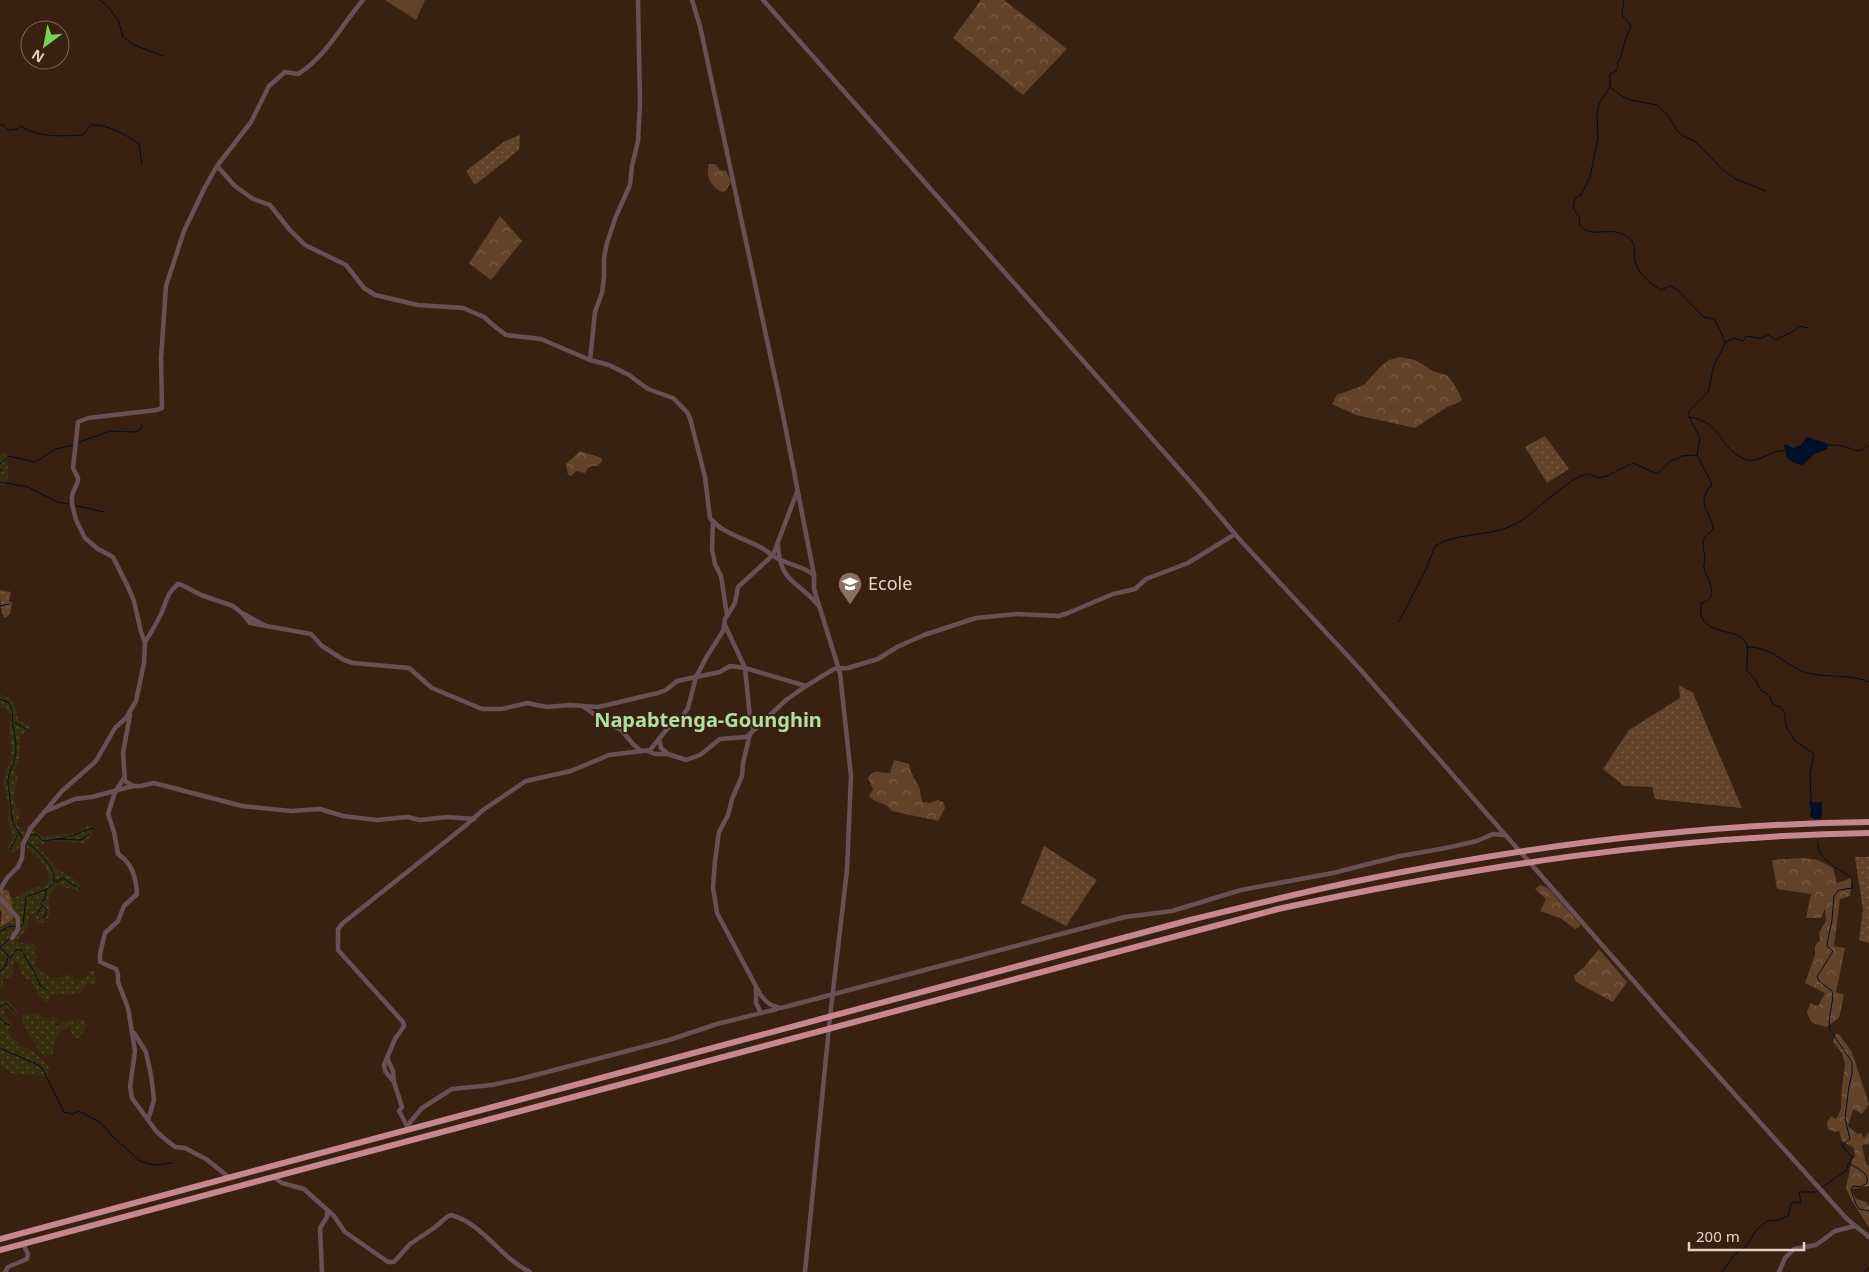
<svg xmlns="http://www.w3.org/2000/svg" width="1869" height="1272" font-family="'Noto Sans',sans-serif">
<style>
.grass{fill:url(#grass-dots)}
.forest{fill:url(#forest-crowns)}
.sand{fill:url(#sand-dots)}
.pitch{fill:#63422a}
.water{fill:#000f2a}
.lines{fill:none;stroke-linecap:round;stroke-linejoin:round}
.stream{stroke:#000f2a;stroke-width:1}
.minor{stroke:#6a5054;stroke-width:4.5}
.highway{stroke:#c68790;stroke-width:6}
.labels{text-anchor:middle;stroke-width:4;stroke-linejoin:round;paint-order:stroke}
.poi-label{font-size:18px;fill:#e2d3c8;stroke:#382110;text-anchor:start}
.quarter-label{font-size:20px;font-weight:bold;fill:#b0e0a0;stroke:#382110}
</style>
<defs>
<pattern id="grass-dots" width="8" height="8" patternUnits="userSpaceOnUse" patternTransform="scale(1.25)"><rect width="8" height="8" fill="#63422a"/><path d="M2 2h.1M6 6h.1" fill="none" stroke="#795c47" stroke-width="1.8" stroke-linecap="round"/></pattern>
<pattern id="forest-crowns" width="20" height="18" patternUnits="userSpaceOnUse" patternTransform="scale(1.25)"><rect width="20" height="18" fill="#63422a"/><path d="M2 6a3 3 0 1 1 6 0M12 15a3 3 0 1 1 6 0" fill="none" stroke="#795c47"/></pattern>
<pattern id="sand-dots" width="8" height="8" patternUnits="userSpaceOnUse" patternTransform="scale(1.25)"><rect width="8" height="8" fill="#372e0e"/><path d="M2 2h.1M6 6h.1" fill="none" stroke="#544b30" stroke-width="1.8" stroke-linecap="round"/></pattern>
</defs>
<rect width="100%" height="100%" fill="#382110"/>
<g class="grass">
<path d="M520,135l-1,15 -44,35 -9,-14 39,-30z"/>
<path d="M1545,436l24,33 -22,14 -22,-36z"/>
<path d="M0,590l11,2 -2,9 3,2 -2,11 -5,4c-5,-6 -5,-19 -5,-28z"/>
<path d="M1679,685l14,8 49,115 -87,-9 -3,-12 -28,-1 -21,-17 26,-39 51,-32z"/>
<path d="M1044,846l53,34 -31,46 -45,-23z"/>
<path d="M1855,857h14v86l-10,-3 4,-30z"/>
<path d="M0,890h8l8,22 -5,10 -11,5 2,-15 -2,-2z"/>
</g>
<g class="forest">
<path d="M981,0h23l63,49 -44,46 -70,-57z"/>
<path d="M709,164h6l5,6 6,1 5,10 -5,10 -4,1c-11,-5 -17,-17 -13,-28z"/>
<path d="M500,216l22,25 -31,39 -22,-17z"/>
<path d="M1400,357l15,3 18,11 15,5 6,8 8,15 -2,3 -11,4 -34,22 -59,-13 -24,-11 5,-9 27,-10 17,-19 8,-6z"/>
<path d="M580,451l22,7v4l-5,4c-6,-1 -9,1 -12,7l-9,-2 -5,5 -3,-1 -2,-11z"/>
<path d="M894,760l15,4c1,9 6,14 10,23 2,5 1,10 4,15l6,1 9,-3 5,2 2,6 -7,13 -46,-10c-7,-10 -17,-7 -23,-15l4,-7 -5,-11c5,-10 13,-5 22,-5z"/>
<path d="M1803,858l15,2 15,8 4,15 15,-5 -2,18 -10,3 -6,47 11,2 -9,44 8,3 -5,23 -13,9 -14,-4 -5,-10 3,-10 8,3 7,-13 -20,-10 10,-28v-9l5,-6 -1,-7 7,-12 -1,-12 -4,9h-15l5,-24 -34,-5 -5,-29z"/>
<path d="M1540,885l8,3 32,36 -1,3 -4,2 -15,-11 -20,-7 6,-12 -11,-10z"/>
<path d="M1599,949l28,33 -14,20 -37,-20 -2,-6 10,-9z"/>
<path d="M1836,1034h3l13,18 17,52 -7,10 -9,-5 -5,17 9,8 4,-1 3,5 5,-6v12l-7,1 4,19 3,2v20l-18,3 5,10 10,3 3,4v22l-18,-29 -5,-11 6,-28 3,-3 -1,-9 -12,-7 -3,-10 -4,1 -7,-3 -1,-7 4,-6 5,3 5,-10 1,-22 3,-23 -3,-11 -9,-11z"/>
</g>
<g class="sand">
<path d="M2,453l5,1 1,21 -2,11 -6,-1v-29z"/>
<path d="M0,693l4,4 6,1 6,11 2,11 12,6 -1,4 -8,5 -2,25 -5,11 4,7c-4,13 -7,16 -1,30l4,2 -4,15 8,7 3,-6 5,-4 2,1 -4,5 15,10 11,-4 17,-1 15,-8 3,1 -1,11 -7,6 -34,-2 -6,3h-5l-2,1 19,23 17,10 8,7 1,4 -2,2 -23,-5c-20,18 6,24 -15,37l-5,-1 -7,-8 -2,12 -11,16 16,2 4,4 -3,3 3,4 -2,11c14,13 19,16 36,8l4,5 6,1 8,-6 -2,-3 6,-1 4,10 -2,4 -7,-1 -8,10c-8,1 -21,3 -28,1l-4,8h-3l-6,-6 -8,-15 -8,-3 -5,-15 -3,-2 -2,2 -1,13 -9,4v6l-3,2v-61c22,-10 12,-12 11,-29 9,-2 12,-5 19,-8 7,-4 12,-1 19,-8 1,-18 -15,-27 -26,-38 -5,5 -8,12 -16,6l6,-15 -5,-13 1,-15 -5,-21v-9l5,-13 2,-12 -2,-25 2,-11 -5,-7 -6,-2z"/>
<path d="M7,999l11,13 -2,3 -10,-8 -2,7 8,11 -4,5c2,12 18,16 27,23 6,4 10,9 14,15l-1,9 -37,-4 -11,-9v-64l3,2z"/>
<path d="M37,1013l11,6 6,-3 3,3 -2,6 1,1 16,-7 14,1 1,5 -8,13h-5l-4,-8 2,-4h-3l-12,9 -5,20 -9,1 -19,-29 -3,-12z"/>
</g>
<path class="pitch" d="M385,0h40l-9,20z"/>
<g class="water">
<path d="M1807,437l19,6 2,2 -1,4 -13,5 -11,11 -9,-2 -7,-5 -3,-13 2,-1 7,4 8,-3z"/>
<path d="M1812,800l1,2h9v13l-2,4h-6l-4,-3 1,-7 -2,-8z"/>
</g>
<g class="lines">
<g class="stream">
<path d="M100,0l10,9 9,13 4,15 11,8 29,11"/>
<path d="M1624,0l-2,15 9,11 -5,12 -6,21 -3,4 1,4 -2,4 -6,3v13l-11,17 -2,11 1,22 -8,40 -9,18 -6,3 -2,10 7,10 -1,6c13,18 32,-2 51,15 7,6 3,14 5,22 3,13 15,22 26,29l9,-4 8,4 25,27 11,2 8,15 3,10 -11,21 -6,27 -19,19 -1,4 12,23 -3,17 14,27v5l-3,1c-1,4 -4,8 -4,12 -1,8 11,24 9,29 -2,5 -9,4 -10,15 0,6 2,11 2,16 0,2 -2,5 -1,7 1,11 19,31 -3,36 0,5 -1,11 1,15 9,18 41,10 45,28 2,8 -1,17 0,24l9,11 5,10c11,4 8,7 13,14 16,3 8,15 14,25 3,4 5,5 6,10l20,14 -4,20 1,26"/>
<path d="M1610,87l12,9 9,4 26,5 12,11 8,15 6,5 12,5 29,30 12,8 30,12"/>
<path d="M0,125l2,-1 6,6 9,-1 4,-3c17,12 42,10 62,9l8,-10c17,-1 36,10 48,19l3,21"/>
<path d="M1725,343l8,-5 10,3 3,-5c7,0 16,6 21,-2l9,6c7,-5 18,-7 23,-14l9,2"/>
<path d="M1690,417c32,5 29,31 54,42 14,6 27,-10 41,-8"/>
<path d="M77,443l33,-12 25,1 5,-2 2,-5"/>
<path d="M1828,445c6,0 12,0 18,2 10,3 14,7 23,-2"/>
<path d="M0,464l9,-8 26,6 21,-13 17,-4"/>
<path d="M0,469l2,2"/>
<path d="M0,482l28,5 29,15 12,2"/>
<path d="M73,505l31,7"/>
<path d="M0,606l9,-2"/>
<path d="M1399,622l28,-55 8,-21c27,-16 59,-7 87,-26 15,-10 48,-42 62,-45 5,-2 10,1 14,3l9,-2 26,-13 24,11 15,-14 6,-1 3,-3 16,-1"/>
<path d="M1748,647c26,0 37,19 59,26 19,5 47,1 62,9"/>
<path d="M0,699l9,4c6,12 2,13 4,23 2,12 5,23 1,35 -2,8 -7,15 -6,23l5,39 10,16"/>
<path d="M14,722l14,8"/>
<path d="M30,835c8,-3 8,3 13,6l22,-3 28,-10"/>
<path d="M56,839l24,1 9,-5"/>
<path d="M1818,842c-1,19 22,27 34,36v10l-13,2 -5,6 -2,24 -5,24 1,3 5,4 -16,26 2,4 13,10 1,5 -4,25 1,9 22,32v12l-3,12 -4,32 5,21 -7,5v3l9,10 -3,6c7,6 20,8 18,20l-6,4 -8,-1 -2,3c2,6 4,15 8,20l10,2"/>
<path d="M10,850l8,-15"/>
<path d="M53,880l4,2 6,-4 17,11"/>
<path d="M37,914l5,-8"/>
<path d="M44,918l3,-8 -6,-6 4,-6 1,-9"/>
<path d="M20,927l3,-3 3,-26c6,-6 18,-5 25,-12 12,-13 -15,-38 -25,-44"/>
<path d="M0,932l10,-6 7,1"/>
<path d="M0,947l11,-10"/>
<path d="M0,947l10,11 7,-9 5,2c6,11 14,22 18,34l7,5"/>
<path d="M0,972l6,-7 2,-8"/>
<path d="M0,1007l6,-4 8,9"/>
<path d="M0,1018l4,5 6,2"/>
<path d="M0,1048l36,16 6,4 22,44 8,2 7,-3 22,12 11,13 28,25 13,4 19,-2"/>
<path d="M1821,1188l25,-17 3,-8"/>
<path d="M1722,1272l13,-18 11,-7 10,-17 10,-8 3,-2 7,1 12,-5 3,-12 3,-2 6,1 1,-1 -2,-10h17l3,-2"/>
<path d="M1863,1272l6,-4"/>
</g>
<g class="minor">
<path d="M692,0l8,26 83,389 31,160v14l26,84 11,103 -4,94 -17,147 -25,255"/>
<path d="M763,0l432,487 46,54 118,127 308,351 180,200 22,18"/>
<path d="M217,166l18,20 18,13 17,6 19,24 16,16 41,20 18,23 11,7 43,10 45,3 21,9 9,8 13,10 35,4 49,21 19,5 20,10 19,14 25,9 14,14 3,6 15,59 5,41c13,16 32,19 50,29 8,4 14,11 23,14 11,5 21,6 31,14"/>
<path d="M590,360l5,-48 7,-19 2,-16v-19l3,-15 9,-27 14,-31 2,-19 6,-25 2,-38 -2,-103"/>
<path d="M713,521l-1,28 3,15 6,12 6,39"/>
<path d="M778,545c2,37 18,35 39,59"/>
<path d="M244,614l20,11"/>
<path d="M725,625l20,43 5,50 4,12"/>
<path d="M145,642c6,-9 11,-18 16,-28 6,-13 5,-20 17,-30l4,1 19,10 32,11 10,8 7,9 61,11 11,12 22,14 9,3 56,5 23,20 50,21h20l25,-6 20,4 23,-2 28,2 60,-14 8,-3 11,-9 43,-9 10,-6 15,2 61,18 28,-17 14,-1 30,-9 19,-12 27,-12 52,-17 41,-4 42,2 9,-3 45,-19 22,-5 11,-10 42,-16 47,-29"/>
<path d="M584,707l22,16 15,7 13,15 7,6"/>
<path d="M130,715l-7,38 2,28 8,5"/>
<path d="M750,734l-7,29 -1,13 -10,23 -4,16 -9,17 -4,29 -2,26 4,26 43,81c6,8 10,12 21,14l344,-91 47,-6 69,-21 92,-17 67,-17 46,-8 31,-7 16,-7 11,1"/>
<path d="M659,739l2,9 6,5"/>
<path d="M647,751l8,3h13l18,6 14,-5 20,-16 26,-2 4,-3 36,-34 20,-14"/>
<path d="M124,778l-9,14 -7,22 6,18 4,22c14,9 18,23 19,40l-13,12 -6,15 -13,12 -5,21v8l16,7 2,5v8l10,26 7,43 -5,36 2,11 24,33 9,8 10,8 10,1 21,11 24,19"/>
<path d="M44,812l31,-13 17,-2 41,-11h8l13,-3 88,23 49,5 29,-2 23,7 34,4 30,-3 13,3 27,-3 27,2"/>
<path d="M0,890l7,-12 11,-11 4,-9 1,-14 8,-16 31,-37 34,-30 19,-33 11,-10 10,-17 8,-38 1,-21 -4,-10 -7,-31 -6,-14 -15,-30 -15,-8 -13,-11 -9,-18 -4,-16v-9l6,-14v-3l-5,-10 5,-46 10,-4 69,-8 5,-2 -1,-50 5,-72 18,-55 20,-42 13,-23 34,-44 18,-36 16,-14 13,2c27,-16 45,-51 65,-74"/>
<path d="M0,898l18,20v11l-6,9"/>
<path d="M756,988v15l5,10"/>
<path d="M134,1033l12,19 5,23 3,25 -6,20"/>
<path d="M387,1058l6,13 1,11"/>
<path d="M407,1126l-8,-15 3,-4 -8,-25 -9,-11 -1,-6 11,-26 9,-13 -1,-4 -65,-72v-21l5,-6 122,-97 18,-16 43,-29 45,-10 38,-16 41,-5 17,-21 15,-12 6,-9 8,-31 10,-19 17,-27 2,-12 10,-16 3,-16 35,-32 24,-63"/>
<path d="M407,1126l15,-18 30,-19 40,-4 32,-7 145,-38 48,-16 60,-15"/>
<path d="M273,1177l9,6 22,6 30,27 11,16 43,30h6l16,-18 24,-16 13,-11 4,-2c33,9 49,43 79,57"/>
<path d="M5,1272l3,-5 19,-8 1,-5 -5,-10"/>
<path d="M322,1272l-2,-44 7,-11v-7"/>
<path d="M1779,1272l6,-14 9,-9 22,-4 19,-14 20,-5"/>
</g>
<g class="highway">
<path d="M0,1239l1190,-319c54,-13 108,-27 162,-38 168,-35 345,-58 517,-60"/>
<path d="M0,1250l1278,-341c195,-42 390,-73 591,-76"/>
</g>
</g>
<defs>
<symbol id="school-pin" viewBox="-11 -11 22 30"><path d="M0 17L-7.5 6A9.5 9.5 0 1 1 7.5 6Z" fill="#8d6e63" stroke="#382110"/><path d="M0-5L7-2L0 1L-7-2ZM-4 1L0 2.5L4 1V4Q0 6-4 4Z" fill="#fff"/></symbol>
</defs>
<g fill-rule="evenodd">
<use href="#school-pin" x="836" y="570" width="28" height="38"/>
</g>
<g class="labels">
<g class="poi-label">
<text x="868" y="590">Ecole</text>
</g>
<g class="quarter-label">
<text x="708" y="727">Napabtenga-Gounghin</text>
</g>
</g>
<g transform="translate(45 45) rotate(212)"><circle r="24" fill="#382110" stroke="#7c685a"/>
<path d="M0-4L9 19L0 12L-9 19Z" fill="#78d158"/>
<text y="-8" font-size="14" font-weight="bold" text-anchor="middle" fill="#e2d3c8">N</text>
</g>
<path d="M1689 1242v8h115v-8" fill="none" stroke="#e2d3c8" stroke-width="2.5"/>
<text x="1696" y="1242" font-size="15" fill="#e2d3c8" stroke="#382110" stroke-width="4" paint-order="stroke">200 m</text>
</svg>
